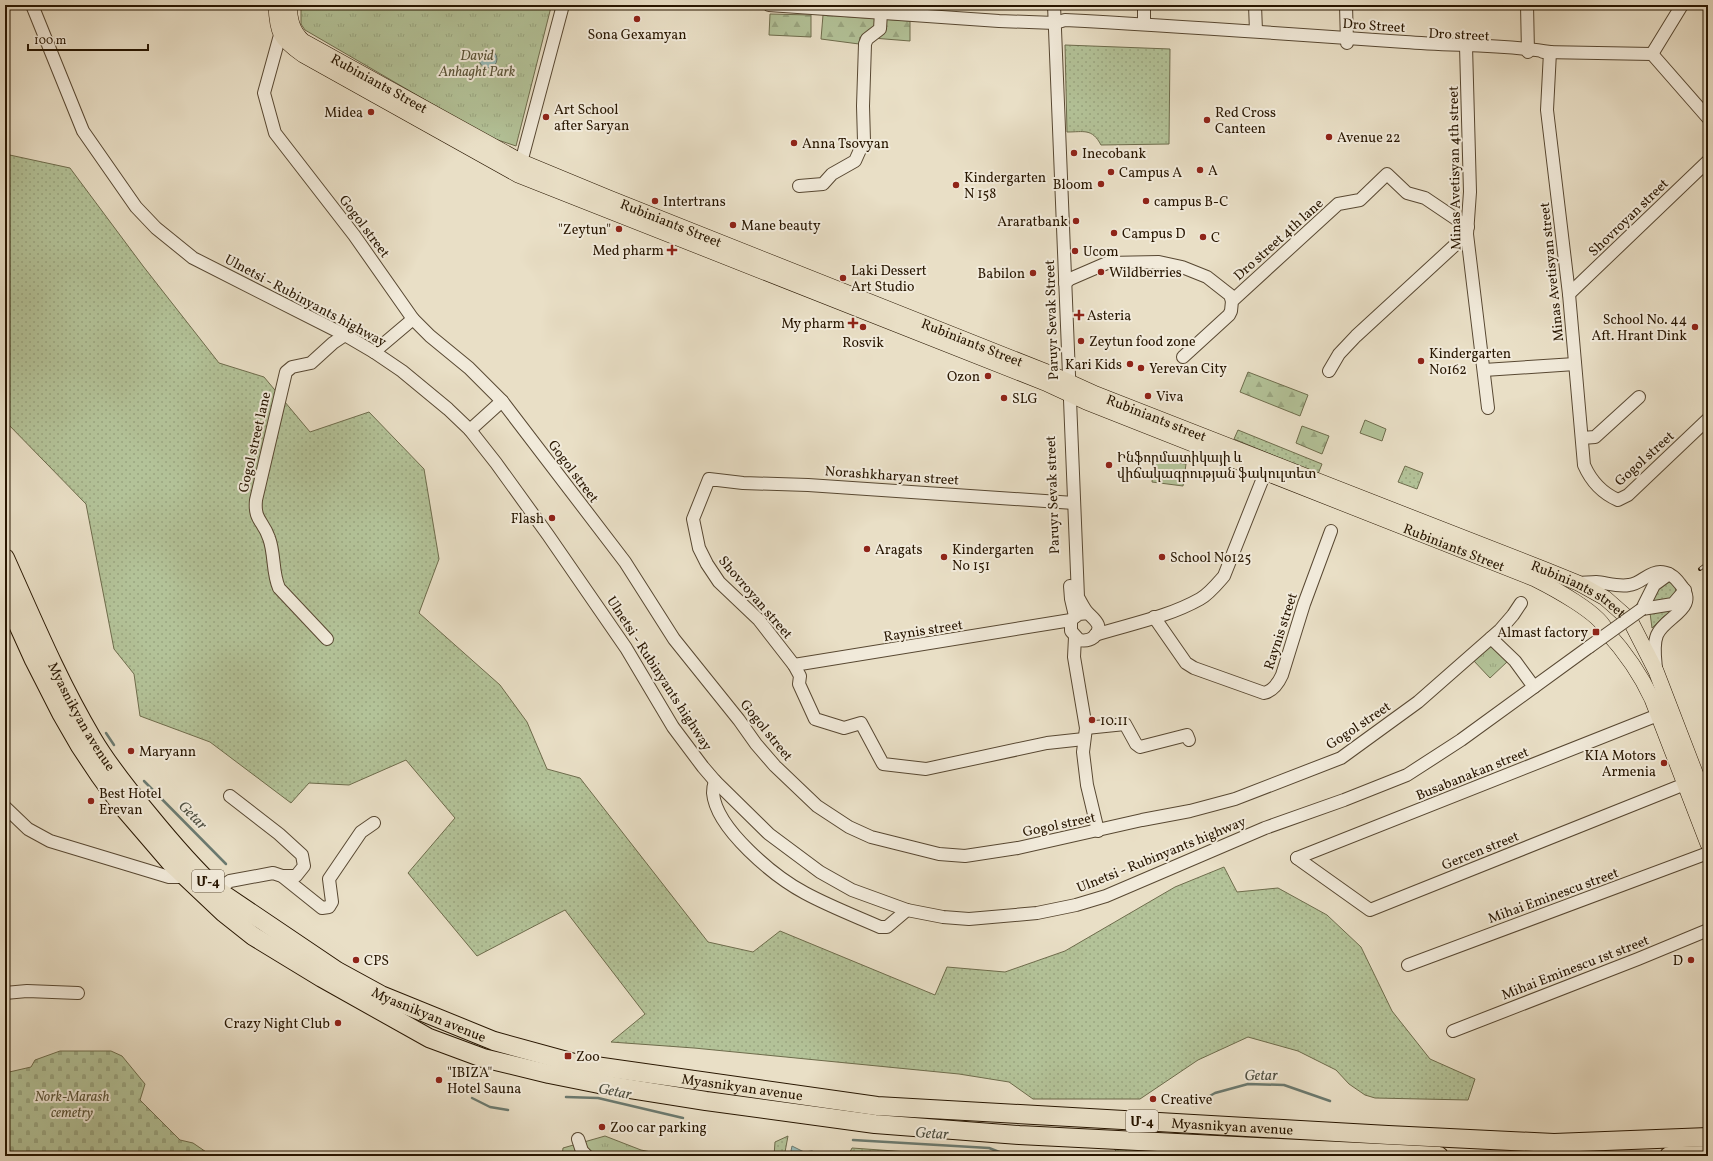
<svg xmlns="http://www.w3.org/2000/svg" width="1713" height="1161" font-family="Vollkorn,'Noto Serif Armenian',serif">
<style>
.grass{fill:url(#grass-dots);stroke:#6e6c4c}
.forest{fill:url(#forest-firs);stroke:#6e6c4c}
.cemetery{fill:url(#cemetery-stones);stroke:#6e6c4c}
.park{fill:url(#park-tufts);stroke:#6e6c4c}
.pitch{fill:#b3c298;stroke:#6e6c4c}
.water{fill:url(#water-ripples);stroke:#6b7a70}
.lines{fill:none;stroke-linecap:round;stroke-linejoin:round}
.stream{stroke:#6b7a70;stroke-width:2.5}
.minor-casing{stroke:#584832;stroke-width:14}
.major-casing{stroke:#281601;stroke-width:16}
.highway-casing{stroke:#281601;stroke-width:20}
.minor{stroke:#f1eada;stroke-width:12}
.major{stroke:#e9dfc6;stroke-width:15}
.highway{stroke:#e9dfc6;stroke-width:18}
.rail-casing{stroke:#281601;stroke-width:4}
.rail{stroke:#f1eada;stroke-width:2.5;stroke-dasharray:8;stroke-linecap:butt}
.minor-bridge-casing{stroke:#584832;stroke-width:14;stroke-linecap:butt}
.minor-bridge{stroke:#f1eada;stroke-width:12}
.poi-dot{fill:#8f2418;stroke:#f1eada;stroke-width:1.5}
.labels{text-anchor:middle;stroke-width:4;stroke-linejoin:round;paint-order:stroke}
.shield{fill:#f1eada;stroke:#645642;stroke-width:1}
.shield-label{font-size:13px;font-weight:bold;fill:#281601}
.street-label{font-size:14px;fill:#281601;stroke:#f1eada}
.poi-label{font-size:14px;fill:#281601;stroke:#f1eada;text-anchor:start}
.park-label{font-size:14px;font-style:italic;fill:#595236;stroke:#f1eada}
.water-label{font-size:15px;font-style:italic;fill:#4f5042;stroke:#f1eada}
</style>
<defs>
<pattern id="grass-dots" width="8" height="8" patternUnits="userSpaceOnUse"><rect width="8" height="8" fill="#b3c298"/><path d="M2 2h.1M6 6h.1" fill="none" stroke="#9aa681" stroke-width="1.8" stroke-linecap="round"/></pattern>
<pattern id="forest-firs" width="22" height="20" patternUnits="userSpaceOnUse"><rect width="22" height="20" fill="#b3c298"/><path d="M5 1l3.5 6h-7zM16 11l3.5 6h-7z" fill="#9aa681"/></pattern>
<pattern id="cemetery-stones" width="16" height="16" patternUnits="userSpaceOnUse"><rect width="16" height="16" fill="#b3c298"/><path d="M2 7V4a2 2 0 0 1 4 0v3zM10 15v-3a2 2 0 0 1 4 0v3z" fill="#9aa681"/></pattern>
<pattern id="park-tufts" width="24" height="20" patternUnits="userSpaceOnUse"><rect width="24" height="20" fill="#b3c298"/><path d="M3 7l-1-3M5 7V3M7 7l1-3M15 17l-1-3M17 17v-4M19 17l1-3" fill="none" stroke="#9aa681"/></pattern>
<pattern id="water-ripples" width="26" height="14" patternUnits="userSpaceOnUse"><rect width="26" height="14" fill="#98bcba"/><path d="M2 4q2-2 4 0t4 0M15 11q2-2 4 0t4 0" fill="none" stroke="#83a19e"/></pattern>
</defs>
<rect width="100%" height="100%" fill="#e9dfc6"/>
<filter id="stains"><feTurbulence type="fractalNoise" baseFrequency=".005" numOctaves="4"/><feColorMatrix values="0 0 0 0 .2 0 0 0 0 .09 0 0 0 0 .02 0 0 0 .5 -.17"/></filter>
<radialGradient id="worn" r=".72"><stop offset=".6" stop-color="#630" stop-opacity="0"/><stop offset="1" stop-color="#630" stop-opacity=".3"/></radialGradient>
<g class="grass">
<path d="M1065,45l105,4 -1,95 -68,1c-9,-17 -17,-13 -34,-13z"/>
<path d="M5,154l65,14 73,98 76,97 45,14 46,55 59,-20 55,57 15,90 -20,54 81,72 27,37 20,47 33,9 128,164 45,10 27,-21 155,64 12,-28 58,5 60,-21 110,-64 49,-20 13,25 41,-4 49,27 34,32 31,64 38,48 45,20 -7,21 -93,-2 -10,-3 -16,-11 -13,-14 -38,-19 -50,-14 -50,23 -58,39h-107l-24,-17 -50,-8 -265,-26 -83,-6 34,-28 -80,-104 -88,46 -69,-83 47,-55 -49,-58 -57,25 -40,-2 -18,20 -81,-61 -70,-26 -6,-42 -20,-25 -28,-145 -81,-83z"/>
<path d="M1238,430l84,34 -4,10 -84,-35z"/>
<path d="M1405,466l18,7 -6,16 -19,-7z"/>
<path d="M1668,581l5,3 3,4 -2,11 -24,4 5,-15z"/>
<path d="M1675,609l-12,8 -11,11 -2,-15z"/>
<path d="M788,1136l-3,16 -4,4h-7l1,-14z"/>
<path d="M1112,1146l116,10h-108z"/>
<path d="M852,1148l113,8h-117z"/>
</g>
<g class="forest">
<path d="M770,14l41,1v22l-42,-2z"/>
<path d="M823,15l87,6v20l-50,-4 -1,7 -38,-5z"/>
<path d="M1248,372l60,23 -8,21 -60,-24z"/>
<path d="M1302,426l27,10 -7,18 -26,-11z"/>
</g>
<path class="cemetery" d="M60,1051h51l11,5 23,28 -5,16 40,40 13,3 19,13h-207v-83l26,-6 4,-7z"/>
<g class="park">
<path d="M301,5h217l33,2 -35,139 -27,-9 -184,-107 -4,-6z"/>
<path d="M1491,643l17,18 -18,17 -17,-18z"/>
<path d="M605,1136l36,14 30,6h-109l1,-8z"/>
</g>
<g class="pitch">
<path d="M1365,420l21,9 -4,12 -22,-8z"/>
<path d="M1154,460l32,4 -3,22 -31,-4z"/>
</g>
<g class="water">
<circle cx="488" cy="59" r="9"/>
<path d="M792,1146l12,6 8,-1 5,2h3l4,3h-28l-1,-3 -4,-2z"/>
</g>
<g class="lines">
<g class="stream">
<path d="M106,733l8,12"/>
<path d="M144,781l82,83"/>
<path d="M566,1097l32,1 85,20"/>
<path d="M472,1098l18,9 18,3"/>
<path d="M1194,1105l21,-12 33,-9 36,1 46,16"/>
<path d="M853,1140l136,8 18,7"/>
</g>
<defs>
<g id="minor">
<path d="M32,5l51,126 53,76 20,21 37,30 152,77 29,17 28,19 46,38 22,21 26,33 52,72 78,113 47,79 30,40 12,14 54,53 51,38 32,18 55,20 36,7 26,2 68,-6 39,-8 30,-9 159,-68 79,-28 63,-25 54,-35 128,-93"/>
<path d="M769,5l230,16 56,2 10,-3c114,6 227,14 340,22 48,4 98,2 145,10"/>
<path d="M1054,5l24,592c3,5 6,12 10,16 7,7 16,13 6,24 -5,4 -10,4 -15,3l-8,-9v-11l8,-6 9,-1"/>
<path d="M1144,5v19"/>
<path d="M1255,5l1,26"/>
<path d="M1346,5l1,38"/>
<path d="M1527,5l1,47"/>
<path d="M280,35l-16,58 11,40 79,102 59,84 17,17 39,32 33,33 123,161 49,77 65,81 17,24 19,22 42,40 32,21 22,10 68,17 26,2 53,-8 124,-28 48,-9 45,-12 106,-41 77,-56 82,-72 13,-15 8,-12"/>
<path d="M1466,46l4,146 -3,42 21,174"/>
<path d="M1543,52l109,2 56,64"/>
<path d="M1550,52l-3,58 22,184 15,171c7,16 18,28 34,35l10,-5 80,-76"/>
<path d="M1652,54l30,-49"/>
<path d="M519,170l44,-165"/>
<path d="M799,186l24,-2 9,-10 23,-13 9,-20 -1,-35 2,-62 2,-5 13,-10 1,-17"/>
<path d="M1065,283l5,-4 37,-16 52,-1 23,5 25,10 23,18 2,6"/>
<path d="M1569,294l139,-133"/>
<path d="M374,352l39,-33"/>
<path d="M1183,357l46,-42 2,-4 1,-10 106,-97 22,-4 27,-26 20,19 18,5 43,29"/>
<path d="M1484,370l91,-6"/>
<path d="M1329,371l10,-17 17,-18 111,-102"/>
<path d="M470,430l32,-29"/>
<path d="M1582,438l13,-1 44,-40"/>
<path d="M1074,503l-266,-18 -65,-2 -34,-4 -16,40 6,29 8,16 12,18 40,38 35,45 6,11 -1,8 16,35 29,9 17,-5 22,41 43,5 121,-26 37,-4"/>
<path d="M1578,583c6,0 12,-1 18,-1 11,1 22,5 33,3 12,-1 19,-13 31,-13 8,0 15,5 20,12 21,25 -15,32 -23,51 -4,10 -2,23 -1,33"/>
<path d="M1070,586l1,13 4,17"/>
<path d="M1642,609l31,-5 12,-14"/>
<path d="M1642,609l12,-24 15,-11"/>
<path d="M1154,617l32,46 8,5 70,25c9,-2 14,-9 18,-18l22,-71 27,-73"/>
<path d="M1095,635c35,-11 73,-18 105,-36 9,-5 17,-15 24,-23l41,-103"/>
<path d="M1075,637l-1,20 12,71 -3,24 4,33 11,46"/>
<path d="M1491,638l24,23 19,26"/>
<path d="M327,639l-48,-51c-7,-16 -4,-34 -10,-50 -6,-18 -15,-17 -13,-38l30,-128 6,-5 19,-4 22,-20 12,-8"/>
<path d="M794,665l277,-45"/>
<path d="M1086,728l39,-4 11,20 4,3 47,-12 2,5"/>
<path d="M715,781c-1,3 -2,8 -2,12 3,36 62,84 92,100 24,13 50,23 75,34h7l20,-17"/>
<path d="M230,796l49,38 23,21 2,11 -8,10h-14"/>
<path d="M5,807l23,22 22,12 119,36h16"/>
<path d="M1297,858l73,52 315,-126"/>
<path d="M1297,858l361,-143"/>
<path d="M217,890l13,-9 43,-8 9,3 40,32 7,-1 3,-5 -3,-23 32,-47 13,-9"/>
<path d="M1408,965l300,-112"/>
<path d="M5,993l22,-2 51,2"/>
<path d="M1453,1031l185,-72 70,-29"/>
<path d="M578,1139l4,12 5,5"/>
</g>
<g id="major">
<path id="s1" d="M276,5c1,28 4,34 27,50l215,120 527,208 41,19 449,177c16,8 67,35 71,52 19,21 34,42 46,68l56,145"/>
<path id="s2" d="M289,5c1,15 3,26 14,36l219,121 87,36 443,176 44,20 450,176 32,13 27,15 25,22 26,51 52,135"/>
</g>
<g id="highway">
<path id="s3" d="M5,558c27,60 53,123 87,180 16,27 36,52 56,76 22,27 44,53 69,76l120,81 44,24 113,46 80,22 303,43 511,29 166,8 154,-6"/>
<path d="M5,596l29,64 27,53 19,33 20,30 21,29 49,57 54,51 29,23 69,42 107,60 54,20 66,16 50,10 107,17 169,23 144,11 420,21"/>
<path d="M1669,1156l39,-1"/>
</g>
</defs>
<use href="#minor" class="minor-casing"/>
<use href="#major" class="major-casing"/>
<use href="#highway" class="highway-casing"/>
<use href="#minor" class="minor"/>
<use href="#major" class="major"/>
<use href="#highway" class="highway"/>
<defs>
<path id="rail" d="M1700,569l8,-6"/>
</defs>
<use href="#rail" class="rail-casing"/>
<use href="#rail" class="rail"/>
<defs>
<path id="minor-bridge" d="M1589,647l53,-38"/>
</defs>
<use href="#minor-bridge" class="minor-bridge-casing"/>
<use href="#minor-bridge" class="minor-bridge"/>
</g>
<g class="poi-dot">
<circle cx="637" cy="19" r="4"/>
<circle cx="371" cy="112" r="4"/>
<circle cx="546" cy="117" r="4"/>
<circle cx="1207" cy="120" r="4"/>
<circle cx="1329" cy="137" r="4"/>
<circle cx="794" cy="143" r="4"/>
<circle cx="1074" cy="153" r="4"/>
<circle cx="1200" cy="170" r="4"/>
<circle cx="1111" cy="172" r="4"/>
<circle cx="1101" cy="184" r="4"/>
<circle cx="956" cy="185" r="4"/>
<circle cx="655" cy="201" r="4"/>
<circle cx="1146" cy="201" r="4"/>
<circle cx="1076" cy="221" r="4"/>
<circle cx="733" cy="225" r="4"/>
<circle cx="619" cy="229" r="4"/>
<circle cx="1114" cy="233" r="4"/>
<circle cx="1203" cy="237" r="4"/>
<path d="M670 244h4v4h4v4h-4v4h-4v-4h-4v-4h4z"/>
<circle cx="1075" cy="251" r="4"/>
<circle cx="1101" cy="272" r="4"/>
<circle cx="1033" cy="273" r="4"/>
<circle cx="843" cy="278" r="4"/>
<path d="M1077 309h4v4h4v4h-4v4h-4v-4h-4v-4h4z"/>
<path d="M851 317h4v4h4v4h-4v4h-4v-4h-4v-4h4z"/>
<circle cx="863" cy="327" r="4"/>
<circle cx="1695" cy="327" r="4"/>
<circle cx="1081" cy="341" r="4"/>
<circle cx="1421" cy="361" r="4"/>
<circle cx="1130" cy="364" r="4"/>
<circle cx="1141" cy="368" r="4"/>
<circle cx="988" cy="376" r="4"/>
<circle cx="1148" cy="396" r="4"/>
<circle cx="1004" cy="398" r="4"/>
<circle cx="1109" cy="465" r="4"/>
<circle cx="552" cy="518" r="4"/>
<circle cx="867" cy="549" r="4"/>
<circle cx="944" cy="557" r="4"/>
<circle cx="1162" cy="557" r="4"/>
<rect x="1592" y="628" width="8" height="8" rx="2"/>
<circle cx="1092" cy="720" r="4"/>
<circle cx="131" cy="751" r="4"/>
<circle cx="1664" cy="763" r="4"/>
<circle cx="91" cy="801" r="4"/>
<circle cx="356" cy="960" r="4"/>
<circle cx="1691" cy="960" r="4"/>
<circle cx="338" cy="1023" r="4"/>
<rect x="564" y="1052" width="8" height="8" rx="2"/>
<circle cx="439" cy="1080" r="4"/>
<circle cx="1153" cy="1099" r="4"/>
<circle cx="602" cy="1127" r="4"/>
</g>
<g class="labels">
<g class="shield">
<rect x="192" y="870" width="32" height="22" rx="3"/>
<rect x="1126" y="1110" width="32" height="22" rx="3"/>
</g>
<g class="shield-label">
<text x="208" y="886">Մ-4</text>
<text x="1142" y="1126">Մ-4</text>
</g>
<g class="street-label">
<text transform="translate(1374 25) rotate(4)" y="5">Dro Street</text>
<text transform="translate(1459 34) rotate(3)" y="5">Dro street</text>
<text dy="5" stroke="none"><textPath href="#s2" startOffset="127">Rubiniants Street</textPath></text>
<text transform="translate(1454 168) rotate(-91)" y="5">Minas Avetisyan 4th street</text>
<text transform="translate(1628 217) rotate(-44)" y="5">Shovroyan street</text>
<text dy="5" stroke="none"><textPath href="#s2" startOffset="451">Rubiniants Street</textPath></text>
<text transform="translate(365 226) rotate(53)" y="5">Gogol street</text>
<text transform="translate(1278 239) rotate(-42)" y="5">Dro street 4th lane</text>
<text transform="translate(1551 272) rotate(-96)" y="5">Minas Avetisyan street</text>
<text transform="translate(306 300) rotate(28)" y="5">Ulnetsi - Rubinyants highway</text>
<text transform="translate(1051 320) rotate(-92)" y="5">Paruyr Sevak Street</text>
<text dy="5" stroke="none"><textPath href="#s2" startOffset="775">Rubiniants Street</textPath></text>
<text dy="5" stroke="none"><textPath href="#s2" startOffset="974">Rubiniants street</textPath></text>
<text transform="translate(254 442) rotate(-77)" y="5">Gogol street lane</text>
<text transform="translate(1644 458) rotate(-42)" y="5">Gogol street</text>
<text transform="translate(574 471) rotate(53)" y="5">Gogol street</text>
<text transform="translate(892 475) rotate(4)" y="5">Norashkharyan street</text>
<text transform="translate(1052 495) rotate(-92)" y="5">Paruyr Sevak street</text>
<text dy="5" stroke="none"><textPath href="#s1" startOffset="1314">Rubiniants Street</textPath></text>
<text dy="5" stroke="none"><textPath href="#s2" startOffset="1430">Rubiniants street</textPath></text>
<text transform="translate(756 597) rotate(49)" y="5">Shovroyan street</text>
<text transform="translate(923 630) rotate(-9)" y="5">Raynis street</text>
<text transform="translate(1280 631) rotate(-72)" y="5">Raynis street</text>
<text transform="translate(660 673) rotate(57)" y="5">Ulnetsi - Rubinyants highway</text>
<text dy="5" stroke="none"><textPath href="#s3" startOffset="176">Myasnikyan avenue</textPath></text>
<text transform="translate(1358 725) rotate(-34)" y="5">Gogol street</text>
<text transform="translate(767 730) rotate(51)" y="5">Gogol street</text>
<text transform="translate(1472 773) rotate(-22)" y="5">Busabanakan street</text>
<text transform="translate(1059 824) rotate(-12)" y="5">Gogol street</text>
<text transform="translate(1480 850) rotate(-22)" y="5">Gercen street</text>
<text transform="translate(1161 854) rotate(-22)" y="5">Ulnetsi - Rubinyants highway</text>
<text transform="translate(1553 895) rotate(-20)" y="5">Mihai Eminescu street</text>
<text transform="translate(1575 967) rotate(-21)" y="5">Mihai Eminescu 1st street</text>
<text dy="5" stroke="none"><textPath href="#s3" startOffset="644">Myasnikyan avenue</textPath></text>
<text dy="5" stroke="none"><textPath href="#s3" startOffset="967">Myasnikyan avenue</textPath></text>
<text dy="5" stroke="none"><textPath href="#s3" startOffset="1459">Myasnikyan avenue</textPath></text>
</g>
<g class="poi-label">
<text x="637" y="39" text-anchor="middle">Sona Gexamyan</text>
<text x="554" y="114">Art School<tspan x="554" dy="16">after Saryan</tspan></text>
<text x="363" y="117" text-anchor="end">Midea</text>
<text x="1215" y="117">Red Cross<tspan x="1215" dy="16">Canteen</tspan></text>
<text x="1337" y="142">Avenue 22</text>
<text x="802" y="148">Anna Tsovyan</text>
<text x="1082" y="158">Inecobank</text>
<text x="1208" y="175">A</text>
<text x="1119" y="177">Campus A</text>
<text x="964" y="182">Kindergarten<tspan x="964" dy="16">N 158</tspan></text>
<text x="1093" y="189" text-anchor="end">Bloom</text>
<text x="663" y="206">Intertrans</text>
<text x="1154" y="206">campus B-C</text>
<text x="1068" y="226" text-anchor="end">Araratbank</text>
<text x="741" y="230">Mane beauty</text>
<text x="611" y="234" text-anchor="end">"Zeytun"</text>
<text x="1122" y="238">Campus D</text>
<text x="1211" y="242">C</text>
<text x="664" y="255" text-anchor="end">Med pharm</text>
<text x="1083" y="256">Ucom</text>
<text x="851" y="275">Laki Dessert<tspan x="851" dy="16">Art Studio</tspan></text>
<text x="1109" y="277">Wildberries</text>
<text x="1025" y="278" text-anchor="end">Babilon</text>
<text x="1087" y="320">Asteria</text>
<text x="1687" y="324" text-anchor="end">School No. 44<tspan x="1687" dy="16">Aft. Hrant Dink</tspan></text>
<text x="845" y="328" text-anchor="end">My pharm</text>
<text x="1089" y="346">Zeytun food zone</text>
<text x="863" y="347" text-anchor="middle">Rosvik</text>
<text x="1429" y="358">Kindergarten<tspan x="1429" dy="16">No162</tspan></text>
<text x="1122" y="369" text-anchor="end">Kari Kids</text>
<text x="1149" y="373">Yerevan City</text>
<text x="980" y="381" text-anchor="end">Ozon</text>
<text x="1156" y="401">Viva</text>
<text x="1012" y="403">SLG</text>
<text x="1117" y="462">Ինֆորմատիկայի և<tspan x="1117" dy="16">վիճակագրության ֆակուլտետ</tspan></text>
<text x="544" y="523" text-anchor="end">Flash</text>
<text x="875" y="554">Aragats</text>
<text x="952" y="554">Kindergarten<tspan x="952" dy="16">No 151</tspan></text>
<text x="1170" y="562">School No125</text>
<text x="1588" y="637" text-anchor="end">Almast factory</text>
<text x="1100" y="725">10.11</text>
<text x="139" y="756">Maryann</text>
<text x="1656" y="760" text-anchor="end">KIA Motors<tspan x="1656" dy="16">Armenia</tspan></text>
<text x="99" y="798">Best Hotel<tspan x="99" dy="16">Erevan</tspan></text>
<text x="364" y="965">CPS</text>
<text x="1683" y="965" text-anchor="end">D</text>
<text x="330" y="1028" text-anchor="end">Crazy Night Club</text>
<text x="576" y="1061">Zoo</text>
<text x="447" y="1077">"IBIZA"<tspan x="447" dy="16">Hotel Sauna</tspan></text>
<text x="1161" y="1104">Creative</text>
<text x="610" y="1132">Zoo car parking</text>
</g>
<g class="park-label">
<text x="477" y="60">David<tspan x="477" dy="16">Anhaght Park</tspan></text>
<text x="72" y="1101">Nork-Marash<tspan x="72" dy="16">cemetry</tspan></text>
</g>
<g class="water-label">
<text transform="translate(193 815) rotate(45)" y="5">Getar</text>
<text transform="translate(1261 1075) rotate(-1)" y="5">Getar</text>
<text transform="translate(615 1091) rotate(11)" y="5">Getar</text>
<text transform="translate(932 1133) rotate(3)" y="5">Getar</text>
</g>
</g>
<rect width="1713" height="1161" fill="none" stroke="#e9dfc6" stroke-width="20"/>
<rect x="6" y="6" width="1701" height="1149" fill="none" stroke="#281601" stroke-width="2"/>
<rect x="10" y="10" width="1693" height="1141" fill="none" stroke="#281601"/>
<path d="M28 44v6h120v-6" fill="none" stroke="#281601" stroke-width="2"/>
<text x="34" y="44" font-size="12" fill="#281601" stroke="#f1eada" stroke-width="3" paint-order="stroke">100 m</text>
<rect width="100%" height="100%" filter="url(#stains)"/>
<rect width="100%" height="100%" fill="url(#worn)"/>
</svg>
